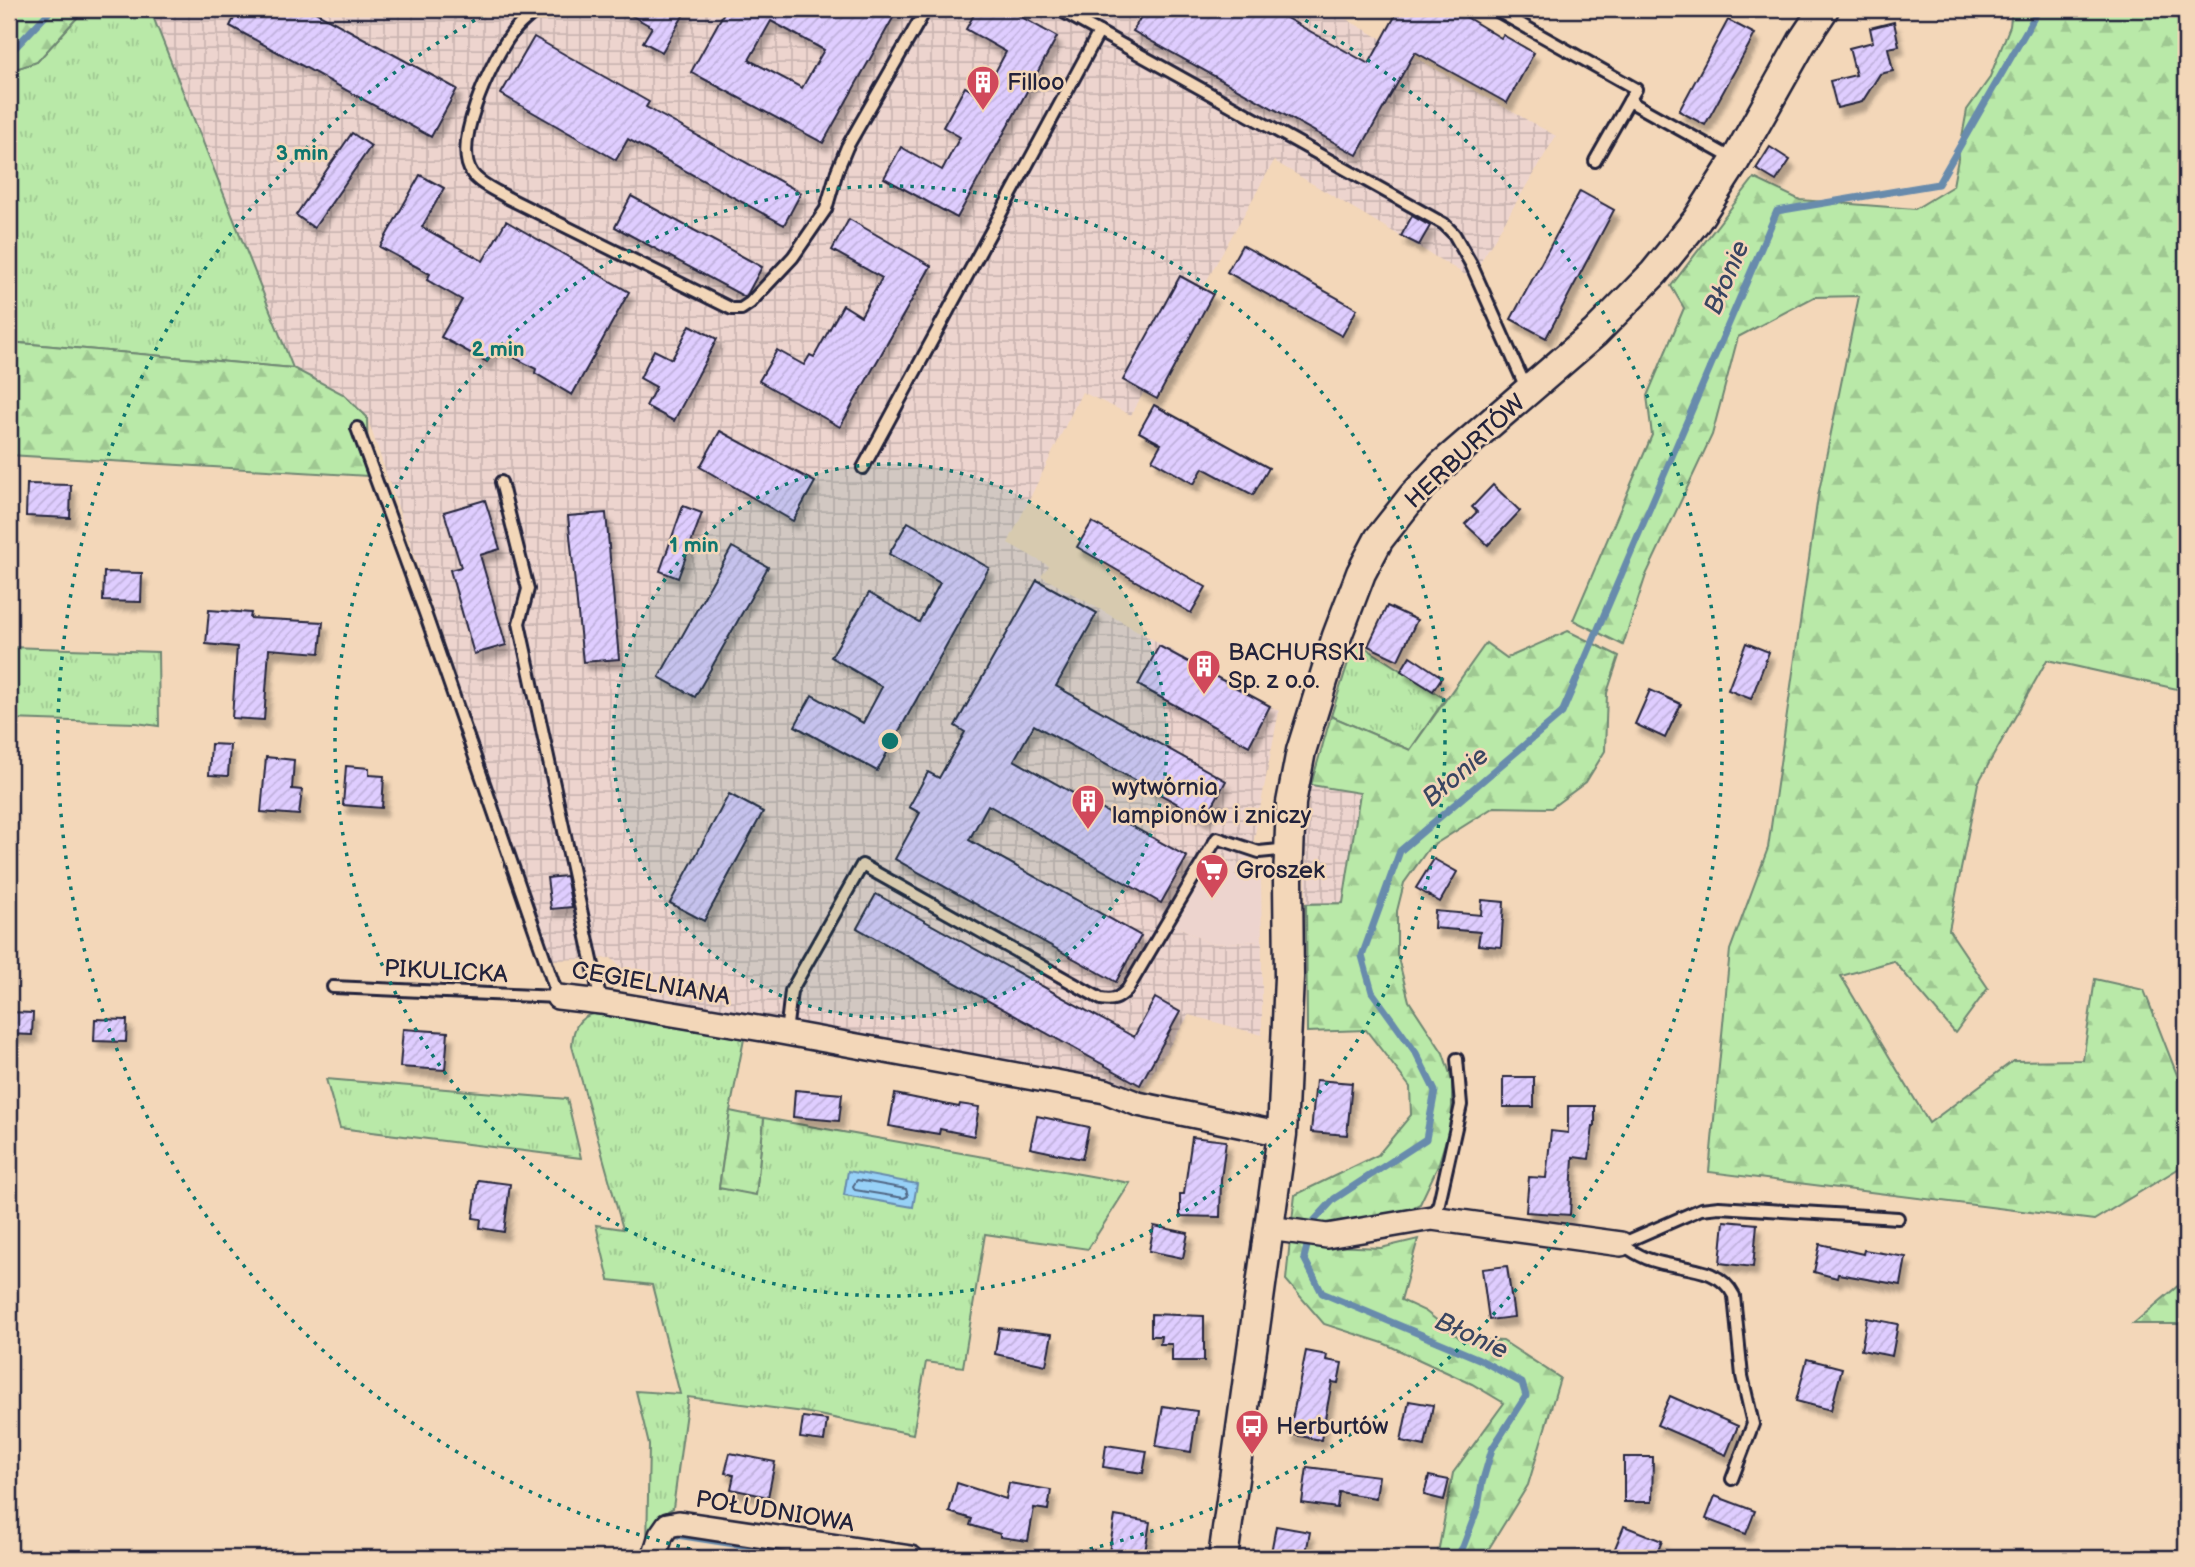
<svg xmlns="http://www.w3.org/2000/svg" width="2195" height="1567" font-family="'Balsamiq Sans',sans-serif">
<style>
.built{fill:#edd4ce}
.industrial{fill:url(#industrial-grid)}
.grass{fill:url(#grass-tufts);stroke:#6e8672;stroke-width:2}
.forest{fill:url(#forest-firs);stroke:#6e8672;stroke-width:2}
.water{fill:#97d1f7;stroke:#688bac;stroke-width:2}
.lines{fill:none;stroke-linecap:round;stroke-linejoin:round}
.shore{stroke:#516886;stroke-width:2}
.stream{stroke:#688bac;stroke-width:7}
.building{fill:url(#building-hatch);stroke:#22223b;stroke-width:2;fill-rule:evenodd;filter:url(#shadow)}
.service-casing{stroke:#22223b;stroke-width:16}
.minor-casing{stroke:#22223b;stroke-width:28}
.tertiary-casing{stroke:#22223b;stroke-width:33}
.service{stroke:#f3d7b9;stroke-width:10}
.minor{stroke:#f3d7b9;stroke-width:23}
.tertiary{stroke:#f3d7b9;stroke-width:28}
.ring{fill:none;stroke:#0f766e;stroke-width:3.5;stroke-dasharray:3.5 7}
.labels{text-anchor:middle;stroke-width:5;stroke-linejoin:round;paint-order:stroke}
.poi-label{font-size:24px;fill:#22223b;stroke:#f3d7b9;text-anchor:start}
.street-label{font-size:24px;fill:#22223b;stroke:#f3d7b9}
.water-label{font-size:26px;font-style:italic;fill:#394561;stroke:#f3d7b9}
.centre{fill:#0f766e;stroke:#f3d7b9;stroke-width:3.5}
.ring-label{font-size:21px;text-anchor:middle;font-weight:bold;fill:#0f766e;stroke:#f3d7b9;stroke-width:5;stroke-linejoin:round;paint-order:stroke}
</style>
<defs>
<pattern id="industrial-grid" width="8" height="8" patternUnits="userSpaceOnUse" patternTransform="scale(1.75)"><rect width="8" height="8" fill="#edd4ce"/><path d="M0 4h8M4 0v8" fill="none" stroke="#cbb6b2"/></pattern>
<pattern id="grass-tufts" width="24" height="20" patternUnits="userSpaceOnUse" patternTransform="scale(1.75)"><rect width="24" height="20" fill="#b9e9a8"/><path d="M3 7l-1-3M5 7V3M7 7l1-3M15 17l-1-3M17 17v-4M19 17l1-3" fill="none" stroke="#9fc892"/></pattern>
<pattern id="forest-firs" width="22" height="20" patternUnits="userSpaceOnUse" patternTransform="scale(1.75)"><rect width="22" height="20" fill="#b9e9a8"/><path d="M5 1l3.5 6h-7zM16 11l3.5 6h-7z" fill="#9fc892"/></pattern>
<pattern id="building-hatch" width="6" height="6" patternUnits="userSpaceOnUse" patternTransform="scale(1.75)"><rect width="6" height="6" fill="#dfcdff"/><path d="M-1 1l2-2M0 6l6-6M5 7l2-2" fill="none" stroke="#bfb0db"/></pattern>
<filter id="shadow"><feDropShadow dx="4.5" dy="8" stdDeviation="2" flood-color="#0004"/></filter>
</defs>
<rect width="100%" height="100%" fill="#f3d7b9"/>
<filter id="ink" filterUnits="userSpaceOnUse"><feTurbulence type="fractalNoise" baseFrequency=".0143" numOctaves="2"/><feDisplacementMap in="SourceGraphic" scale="14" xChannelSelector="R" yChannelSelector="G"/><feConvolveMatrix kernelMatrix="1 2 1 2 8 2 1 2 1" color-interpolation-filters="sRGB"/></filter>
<g filter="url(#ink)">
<path class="built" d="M1209,868l52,13 1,60 -52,3 -35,-19z"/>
<g class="industrial">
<path d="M150,9h1178l228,127 -85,142 -197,-117 -143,254 -49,-23 -74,151 41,23 -8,10 238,135 -29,149 11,21 -52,-13 -34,57 35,19 52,-3v94l-73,-20 -45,71 -26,-2 -300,-57 -168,-30 -39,-39 -59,2 -185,-543 -24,-23 -50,-26z"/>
<path d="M1311,785l49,8 -17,110 -37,1v-83z"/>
</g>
<g class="grass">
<path d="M85,9h65l143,359 -284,-26v-271l28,-9z"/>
<path d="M1355,641l90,58 -35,51 -79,-34z"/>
<path d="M9,647l149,5 1,74 -23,-3 -127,-4z"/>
<path d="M603,1012l141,27 -14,72 -11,77 37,6 8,-76 366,65 -42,66 -103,-15 -22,133 -37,-5 -13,72 -109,-22 -116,-15 -15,111c-17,9 -21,22 -26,39l2,-102 -13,-54 44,3 -28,-109 -43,-5 -13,-55 27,4 -51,-183c1,-22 9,-32 31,-34z"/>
<path d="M326,1079l241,20 14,59 -241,-30z"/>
</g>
<g class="forest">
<path d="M9,9h76l-48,53 -28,9z"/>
<path d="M2012,9h174v682l-139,-31 -69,123 -29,147 39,58 -33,45 -61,-72 -53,15 88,147 84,-62 70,-1 12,-81 49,11 42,108v66l-92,56 -385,-48 21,-222 38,-102 50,-352 41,-200 -45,1 -76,40 -26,98 -66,140 -23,70 -50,-25 79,-185 -5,-39 37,-88 -13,-22 83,-108 46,22 115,9 38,-23 14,-76 22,-31 21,-53z"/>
<path d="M9,342l284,26 50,26 24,23 1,59 -359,-21z"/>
<path d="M1568,631l51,25 -12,37 -2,58 -19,31 -35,26 -57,-1 -65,41 -25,35 -7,28v43l12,47 34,52 9,27v40l-14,46 -18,38 -22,11 -65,13 -41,-7 3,-26 83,-40 33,-40 -1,-28 -44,-57 -59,2 -1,-128 37,-1 17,-110 -49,-8 20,-69 79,34 76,-107 21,15z"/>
<path d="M730,1111l34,7 -8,77 -37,-7z"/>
<path d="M1418,1239l-17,61 24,11 36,28 42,2 57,37 -32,107 -45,73h-51l6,-5 15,-80 51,-70 -32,-19 -89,-41 -59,-19 -38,-44 4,-40 42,6 49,2z"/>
<path d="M2186,1279v45h-53z"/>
</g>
<path class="water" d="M848,1171l69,13 -4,23 -69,-12z"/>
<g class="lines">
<path class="shore" d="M857,1180l49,9 2,7 -4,2 -49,-8 -2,-4z"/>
<g class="stream">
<path d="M9,54l43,-45"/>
<path d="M677,1535l146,23"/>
<path d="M1456,1558l7,-11 15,-40 4,-24 10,-34 34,-53 -4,-13 -43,-24 -157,-66 -18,-35 9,-36 21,-23 92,-60 9,-48 -19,-38 -44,-61 -10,-36 38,-105 162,-138 215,-502 161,-27 101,-175"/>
</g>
</g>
<g class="building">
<path d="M239,9h71l147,80 -26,48 -201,-111z"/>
<path d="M620,9h67l-25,43 -19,-10 9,-15z"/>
<path d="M726,9h172l-75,134 -132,-71zM771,21l53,29 -22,38 -53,-28z"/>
<path d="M977,9h30l50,28 -100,181 -73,-40 17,-31 41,23 18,-33 -17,-10 22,-40 17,10 24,-45 -40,-23z"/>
<path d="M1145,9h125l99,55 30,-55h54l48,29 2,-3 31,18 -27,50 -92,-51 -58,103 -224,-124z"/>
<path d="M1728,20l27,14 -50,91 -26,-14z"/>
<path d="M1894,22l5,24 -11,2 5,23 -13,3 -18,28 -25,6 -7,-27 26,-6 -7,-27 24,-6 -3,-14z"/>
<path d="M534,37l115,65 -3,5 155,86 -17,32 -156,-86 -12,21 -115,-66z"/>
<path d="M352,133l19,13 -57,82 -18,-13z"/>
<path d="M1770,147l20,13 -14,21 -20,-12z"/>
<path d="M420,175l24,13 -22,39 61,34 23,-40 123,71 -57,103 -37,-22 1,-4 -41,-22 -8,15 -46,-25 21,-37 -35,-20 3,-6 -50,-27z"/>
<path d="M1580,191l34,19 -68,128 -35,-19z"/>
<path d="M631,196l131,71 -14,26 -3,4 -130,-70z"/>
<path d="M1412,216l18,10 -11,19 -18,-9z"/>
<path d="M849,219l82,47 -91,161 -81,-46 18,-31 27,15 6,-10 4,2 29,-52 18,11 21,-38 -50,-28z"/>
<path d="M1242,245l115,64 -15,27 -115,-64z"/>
<path d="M1180,276l33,18 -56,105 -34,-19z"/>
<path d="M690,325l27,14 -43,82 -28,-15 10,-19 -16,-9 14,-28 18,9z"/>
<path d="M1154,405l115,63 -16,27 -50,-27 -9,16 -42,-24 9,-16 -22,-12z"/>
<path d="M720,431l95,51 -22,39 -93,-54z"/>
<path d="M27,484l44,1 -1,33 -44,-2z"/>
<path d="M1493,485l27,26 -32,34 -23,-21 12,-12 -5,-5z"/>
<path d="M485,500l15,49 -20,6 26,90 -32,9 -24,-84 11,-3 -17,-55z"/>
<path d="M683,506l19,7 -24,65 -18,-7z"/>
<path d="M606,513l13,146 -36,3 -15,-146z"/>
<path d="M908,522l81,46 -112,203 -82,-45 17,-31 51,28 19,-36 -51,-30 38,-64 50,29 21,-39 -51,-29z"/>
<path d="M1092,522l114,65 -15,26 -114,-66z"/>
<path d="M732,547l36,20 -73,130 -36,-20z"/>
<path d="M104,572l38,1 -1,29 -38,-1z"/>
<path d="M1037,580l60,33 -41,73 170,95 -21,38 -171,-94 -20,35 173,97 -26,46 -173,-98 -19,35 172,96 -25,46 -221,-123 25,-46 -11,-6 19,-35 11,6 26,-46 -10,-6z"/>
<path d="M1387,606l30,14 -19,40 -30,-14z"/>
<path d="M209,610l42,3 -1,5 73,4 -3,31 -51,-4 -5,71 -32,-2 5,-71 -31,-3z"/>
<path d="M1746,643l23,9 -18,47 -23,-9z"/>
<path d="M1159,646l111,60 -21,40 -111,-61z"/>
<path d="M1410,656l32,21 -9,14 -32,-20z"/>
<path d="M1650,690l31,14 -16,34 -30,-14z"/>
<path d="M211,744l19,1 -2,31 -19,-1z"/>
<path d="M266,757l28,3 -2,29 10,1 -3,25 -38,-3z"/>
<path d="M346,766l23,2v7l15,1 -2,32 -39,-3z"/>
<path d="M729,794l34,18 -59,109 -34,-18z"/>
<path d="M1434,859l23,13 -17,30 -24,-14z"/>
<path d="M566,876l6,31 -21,2 -4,-31z"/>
<path d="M876,894l258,143 21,-39 25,14 -40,73 -283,-157z"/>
<path d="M1482,900l22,2 -3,45 -23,-2 2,-13 -46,-4 1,-17 46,4z"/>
<path d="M9,1012l24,1 -1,22 -23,-1z"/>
<path d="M95,1019l32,1 -1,22 -32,-1z"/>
<path d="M403,1029l45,3 -3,38 -45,-3z"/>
<rect x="1503" y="1077" width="31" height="30"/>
<path d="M1316,1080l36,3 -5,52 -36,-3z"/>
<path d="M795,1090l47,4 -3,27 -46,-4z"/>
<path d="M895,1094l64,13 1,-3 19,3 -5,29 -34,-7 -1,5 -18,-3 1,1 -33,-6z"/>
<path d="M1568,1106h27v20h-2l-4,33 -16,-2 -3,58 -44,-3 3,-35 17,1 5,-47 17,2z"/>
<path d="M1037,1116l52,11 -7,32 -52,-11z"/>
<path d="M1192,1137l34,4 -5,38 -1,38 -40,-1v-22h4z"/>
<path d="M478,1180l32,4 -6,48 -24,-4 1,-9 -8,-1z"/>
<path d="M1724,1221l33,3 -4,43 -33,-4z"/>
<path d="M1154,1226l34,7 -5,25 -34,-7z"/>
<path d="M1820,1244l43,10 1,-4 42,7 -5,28 -63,-11 -1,4 -23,-6z"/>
<path d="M1507,1266l7,51 -25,3 -7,-51z"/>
<path d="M1151,1314l53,2v45h-32v-17h-12l1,-8h-10z"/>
<path d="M1867,1318l31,6 -6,32 -31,-6z"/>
<path d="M999,1328l53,6 -6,31 -51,-11z"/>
<path d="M1306,1351l21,4 -1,5 16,3 -4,20 -6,-1 -11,58 -32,-6z"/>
<path d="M1807,1359l35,9 -11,42 -35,-9z"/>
<path d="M1670,1396l68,30 -12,29 -69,-30z"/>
<path d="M1409,1401l24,4 -8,41 -24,-5z"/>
<path d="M1163,1406l34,5 -6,41 -35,-6z"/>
<path d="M803,1417l24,3 -3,21 -24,-3z"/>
<path d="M1106,1445l41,6 -4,22 -40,-6z"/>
<path d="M730,1453l45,9 -7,35 -37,-8 3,-14 -9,-2z"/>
<path d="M1624,1457h29l-1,45h-28z"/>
<path d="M1307,1467l72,9 -3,22 -37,-6 -2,16 -35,-5z"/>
<path d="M1429,1476l20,4 -5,20 -20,-5z"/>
<path d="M957,1483l49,16 3,-16 42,7 -3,20 -14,-2 -6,33 -28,-4v-3l-30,-9 2,-6 -23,-7z"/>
<path d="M1715,1496l40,15 -9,23 -40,-15z"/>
<path d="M1115,1516l35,6 -6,36 -35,-6z"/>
<path d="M1276,1526l34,6 -5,26h-35z"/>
<path d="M1624,1526l38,15 -7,17h-44z"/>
</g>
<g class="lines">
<defs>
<g id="service">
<path d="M538,9c-11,9 -23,18 -31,31 -17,26 -55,104 -35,133 7,11 25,18 36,25l224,111h9l9,-6 43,-46 33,-48 11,-38 10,-24 79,-138"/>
<path d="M1058,9l386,215 10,10 17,30 56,126"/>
<path d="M1494,9l142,80 -7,12 106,59"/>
<path d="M1595,161l34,-60"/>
<path d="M863,468l236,-436"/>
<path d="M501,482l27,107 -9,34 82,379"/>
<path d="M333,987l225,10 -133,-384 -68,-185"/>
<path d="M786,1033l5,-42 71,-126 239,134c12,2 17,0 26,-9l90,-152 42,14 30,-3"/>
<path d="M1432,1218l7,-15 22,-98 -4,-46"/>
<path d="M1621,1244c10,6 19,13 30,16 29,10 68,5 83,36l8,80 11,48 -21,55"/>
<path d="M1621,1244l80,-35 18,-2 179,11"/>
</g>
<g id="minor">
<path d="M558,997l43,5 174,29 330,60 33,13 144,30"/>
<path d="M1269,1228l58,8 105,-18 189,26"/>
<path d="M654,1558l7,-23 7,-10 11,-2 232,35"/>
</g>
<path id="tertiary" d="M1223,1558l59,-424 7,-157 -1,-97 3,-77 10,-52 36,-115 24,-63 18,-34 34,-43 29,-31 153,-132 59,-60 43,-53 38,-59 67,-119 22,-33"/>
</defs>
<use href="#service" class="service-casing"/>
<use href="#minor" class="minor-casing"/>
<use href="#tertiary" class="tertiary-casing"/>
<use href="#service" class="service"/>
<use href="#minor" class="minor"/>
<use href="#tertiary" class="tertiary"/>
</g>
</g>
<circle cx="890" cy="741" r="277" fill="#0f766e" fill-opacity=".12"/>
<g class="ring">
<circle cx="890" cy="741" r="277"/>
<circle cx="890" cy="741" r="555"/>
<path d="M731 1558A832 832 0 0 1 493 10M1287 10A832 832 0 0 1 1049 1558"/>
</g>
<defs>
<symbol id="building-pin" viewBox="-11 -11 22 30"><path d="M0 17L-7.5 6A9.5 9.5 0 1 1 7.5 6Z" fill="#d1495b" stroke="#f3d7b9"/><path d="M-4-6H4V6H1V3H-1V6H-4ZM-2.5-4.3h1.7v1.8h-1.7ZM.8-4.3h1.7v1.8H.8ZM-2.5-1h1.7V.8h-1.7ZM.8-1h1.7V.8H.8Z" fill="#fff"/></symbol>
<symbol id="supermarket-pin" viewBox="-11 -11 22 30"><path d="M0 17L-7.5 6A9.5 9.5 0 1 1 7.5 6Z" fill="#d1495b" stroke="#f3d7b9"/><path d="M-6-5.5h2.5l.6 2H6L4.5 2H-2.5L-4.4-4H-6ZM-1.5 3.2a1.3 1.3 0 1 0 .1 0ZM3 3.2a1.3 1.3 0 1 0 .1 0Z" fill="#fff"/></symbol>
<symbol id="bus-pin" viewBox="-11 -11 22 30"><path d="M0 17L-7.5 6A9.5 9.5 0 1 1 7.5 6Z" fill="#d1495b" stroke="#f3d7b9"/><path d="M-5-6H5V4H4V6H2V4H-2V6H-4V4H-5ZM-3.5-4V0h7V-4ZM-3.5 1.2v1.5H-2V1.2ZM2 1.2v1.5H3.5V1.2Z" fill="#fff"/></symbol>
</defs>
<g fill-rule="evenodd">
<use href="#building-pin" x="964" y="63" width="38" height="52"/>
<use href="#building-pin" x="1185" y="647" width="38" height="52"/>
<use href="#building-pin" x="1069" y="782" width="38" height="52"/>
<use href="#supermarket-pin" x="1193" y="851" width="38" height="52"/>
<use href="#bus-pin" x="1233" y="1407" width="38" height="52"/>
</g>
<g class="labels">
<g class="poi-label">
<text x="1007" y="90">Filloo</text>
<text x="1228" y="660">BACHURSKI<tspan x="1228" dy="28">Sp. z o.o.</tspan></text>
<text x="1112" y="795">wytwórnia<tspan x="1112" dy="28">lampionów i zniczy</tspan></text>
<text x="1236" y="878">Groszek</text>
<text x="1276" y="1434">Herburtów</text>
</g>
<g class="street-label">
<text transform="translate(1465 451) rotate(-43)" y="8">HERBURTÓW</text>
<text transform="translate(446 971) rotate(3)" y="8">PIKULICKA</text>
<text transform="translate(651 983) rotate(10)" y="8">CEGIELNIANA</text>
<text transform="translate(775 1511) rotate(9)" y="8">POŁUDNIOWA</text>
</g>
<g class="water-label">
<text transform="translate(1726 277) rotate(-67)" y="9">Błonie</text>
<text transform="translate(1455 776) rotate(-40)" y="9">Błonie</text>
<text transform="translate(1472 1335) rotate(25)" y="9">Błonie</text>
</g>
</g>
<circle cx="890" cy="741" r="10" class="centre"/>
<g class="ring-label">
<text x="302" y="160">3 min</text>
<text x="498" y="356">2 min</text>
<text x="694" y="552">1 min</text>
</g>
<rect width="2195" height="1567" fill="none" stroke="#f3d7b9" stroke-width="35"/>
<rect x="18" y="18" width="2160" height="1532" fill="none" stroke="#22223b" stroke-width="2.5" filter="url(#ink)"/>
</svg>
